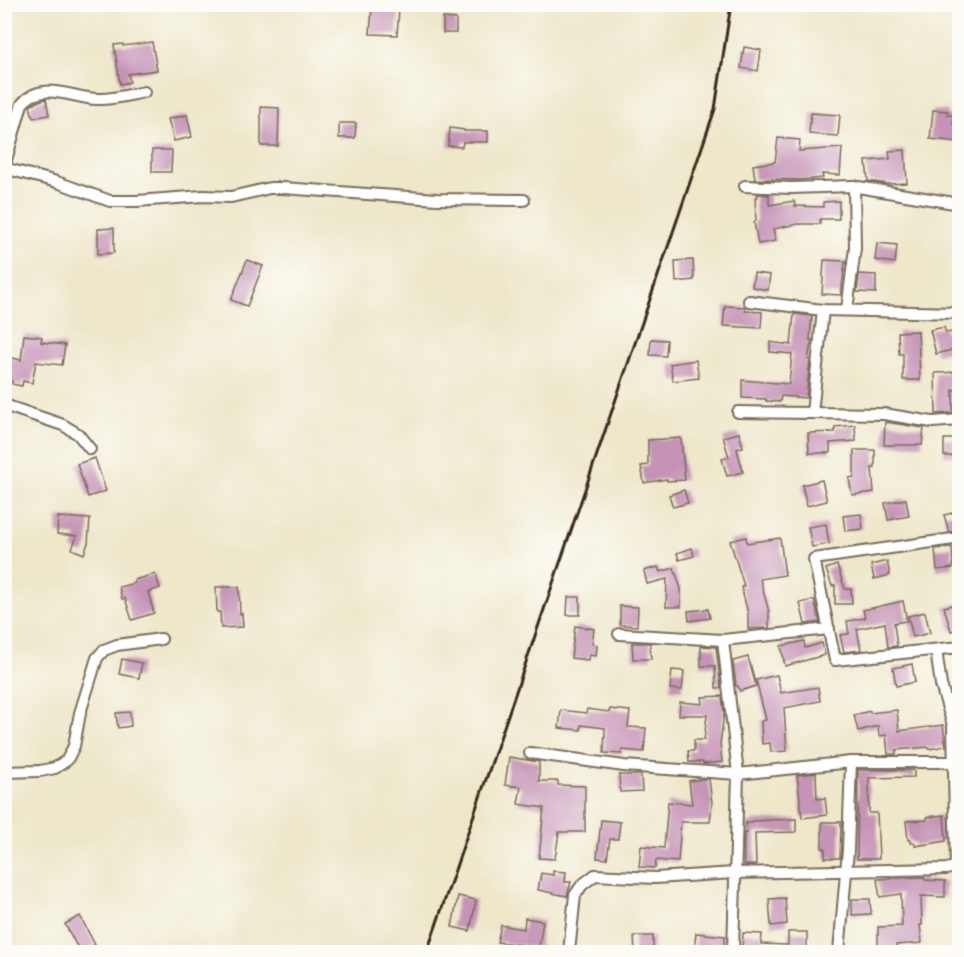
<svg xmlns="http://www.w3.org/2000/svg" width="964" height="957" font-family="'Shantell Sans',sans-serif">
<style>
.building{fill:#c593b6}
.lines{fill:none;stroke-linecap:round;stroke-linejoin:round}
.minor-casing{stroke:#7a6c5a;stroke-width:14}
.minor{stroke:#fff;stroke-width:10}
.rail{stroke:#3b2a1e;stroke-width:3}
</style>
<rect width="100%" height="100%" fill="#fdfcf7"/>
<filter id="ink" filterUnits="userSpaceOnUse"><feTurbulence type="fractalNoise" baseFrequency=".0167" numOctaves="2"/><feDisplacementMap in="SourceGraphic" scale="12" xChannelSelector="R" yChannelSelector="G"/><feConvolveMatrix kernelMatrix="1 2 1 2 8 2 1 2 1" color-interpolation-filters="sRGB"/></filter>
<filter id="wash" filterUnits="userSpaceOnUse"><feTurbulence type="fractalNoise" baseFrequency=".008" numOctaves="4" result="noise"/><feDisplacementMap in="SourceGraphic" scale="24" xChannelSelector="R" yChannelSelector="G"/><feGaussianBlur stdDeviation="1.35" result="paint"/><feColorMatrix in="noise" values="0 0 0 0 0 0 0 0 0 0 0 0 0 0 0 0 0 1.4 0 .05"/><feComposite in="paint" operator="in"/></filter>
<g filter="url(#wash)">
<rect width="100%" height="100%" fill="#eee7ca"/>
<g id="blocks">
<g class="building">
<path d="M372,7l27,2 -2,26 -27,-1z"/>
<path d="M443,18l13,1v14h-13z"/>
<path d="M152,42l5,28 -29,4 2,8 -10,2 -6,-39 9,-1v2z"/>
<path d="M744,47l17,3 -3,21 -17,-3z"/>
<path d="M46,99l3,16 -16,3 -3,-12 9,-5z"/>
<path d="M261,107l18,1 -1,38h-17z"/>
<path d="M933,110l15,1 -1,4h7l-1,9 7,1v17l-30,-3z"/>
<path d="M811,113l29,2 -2,21 -29,-2z"/>
<path d="M187,115l5,22 -18,4 -6,-22z"/>
<path d="M339,123h17l-1,15h-16z"/>
<path d="M450,128l14,2v1h24v11h-25l-1,5 -14,-1z"/>
<path d="M778,138l22,2 -1,11 43,-3 -2,27 -18,-1 1,4 -23,2 -45,-1 -2,-14 22,-3z"/>
<path d="M152,150h20l-1,22h-19z"/>
<path d="M905,150l2,33 -19,1 -20,-3 -2,-20 24,-2 -1,-8z"/>
<path d="M757,194l12,1v10l25,-4 1,5 28,1v-5l16,-1v18h-19v5h-22l-25,5 3,12 -18,3 -4,-22 2,-1 -1,-24h3z"/>
<path d="M114,228v25l-16,1v-25z"/>
<path d="M877,243l20,2 -2,18 -20,-3z"/>
<path d="M247,260l16,6 -16,40 -16,-6z"/>
<path d="M693,260l1,20 -18,2 -1,-21z"/>
<path d="M824,260l21,1 -4,34 -19,-1z"/>
<path d="M754,273l16,2 -2,15 -16,-3z"/>
<path d="M859,274l17,1v18l-19,-1z"/>
<path d="M725,306l20,1v4l17,1 -1,16 -38,-2z"/>
<path d="M794,314l18,2 -2,24h2l-4,19 2,1 -4,38 -25,-2 -1,6 -14,-1v-2l-24,-1v-18l47,4 3,-30 -22,-2v-10l21,3z"/>
<path d="M944,327l2,6 6,-1 4,17 -20,5 -6,-24z"/>
<path d="M918,331l2,49h-17v-26h-4l-1,-22z"/>
<path d="M24,335l18,2 -1,5 24,3 -3,20 -26,-3 -4,21 -9,-2 -1,5 -10,-2v-3l-8,-1v-24l17,4z"/>
<path d="M651,339l16,1 -1,16 -16,-1z"/>
<path d="M696,360l3,18 -26,3 -3,-17z"/>
<path d="M960,372v17l-7,1v23l-17,1 -1,-41z"/>
<path d="M885,422l39,6 -2,17h-38z"/>
<path d="M855,425l1,16 -26,2v10h-21l-1,-20 27,-1v-5z"/>
<path d="M739,433l4,14 -6,2 6,23 -16,4 -5,-17 7,-2 -6,-20z"/>
<path d="M681,438l4,42 -18,1v-2l-23,4 -3,-17 7,-1v-25z"/>
<rect x="944" y="439" width="16" height="17"/>
<path d="M854,450h21v18h-3l2,24 -22,3 -3,-17 5,-1z"/>
<path d="M95,458l11,33 -18,6 -11,-33z"/>
<path d="M822,480l5,21 -20,5 -5,-21z"/>
<path d="M684,490l4,13 -15,4 -4,-12z"/>
<path d="M906,499l3,17 -21,4 -3,-17z"/>
<path d="M960,511v20l-11,1 -5,-17z"/>
<path d="M861,514l2,15 -18,2 -2,-15z"/>
<path d="M58,517l32,2 -2,24 -4,11 -12,-5 5,-13 -20,-2z"/>
<path d="M826,524l3,20 -17,3 -4,-20z"/>
<path d="M746,537l1,6 33,-5 5,37 -25,4 9,33v16l-21,1v-16l-7,-26 3,-1 -14,-45z"/>
<path d="M952,547l1,21 -16,2 -2,-21z"/>
<path d="M692,548l2,8 -15,4 -2,-7z"/>
<path d="M887,561l3,14 -16,4 -3,-14z"/>
<path d="M837,565l8,24h6l1,15h-17v-19l-3,1 -6,-17z"/>
<path d="M658,567l2,5 14,-4 7,21v18h-15l1,-28 -20,5 -3,-13z"/>
<path d="M155,574l5,14 -12,4 6,21 -22,7 -7,-22 -3,1 -3,-12 16,-4 -1,-3z"/>
<path d="M216,587h23l1,27 2,-1 1,14 -22,1 -1,-16h-3z"/>
<path d="M568,597h12v18h-13z"/>
<path d="M814,600l6,22 -15,2 -5,-21z"/>
<path d="M903,601l4,20 -13,2 3,23 -9,1 -3,-24 -28,6 4,21 -17,2 -4,-17 9,-1 -2,-13 18,-3 -2,-8z"/>
<path d="M960,603v25l-9,3 -7,-24z"/>
<path d="M620,606l18,1 -1,19 -17,-1z"/>
<path d="M708,609l2,9 -21,3 -1,-10z"/>
<path d="M925,612l5,21 -17,4 -5,-21z"/>
<path d="M575,626l19,3 -2,15 5,1 -1,11 -7,-1 -1,5 -17,-2z"/>
<path d="M804,641l1,7 17,-5 3,12 -40,11 -4,-20z"/>
<path d="M632,643h18l1,16h-18z"/>
<path d="M701,646l15,1 5,41h-5l-1,-22h-14z"/>
<path d="M748,657l8,29 -16,5 -2,-5h-2l-3,-25z"/>
<path d="M122,659l20,4 -3,15 -20,-4z"/>
<path d="M912,664l3,18 -19,4 -3,-18z"/>
<path d="M672,670l12,1 -2,19 -12,-1z"/>
<path d="M777,675l4,18 37,-6 2,14 -36,7 3,43 -16,1 -1,-9 -8,1 -1,-23 5,-1 -10,-40z"/>
<path d="M722,696l2,18 -4,30 2,18 -19,2v-2h-14l-1,-11h6v-11h10l3,-25h-28l1,-13 23,2 -1,-7z"/>
<path d="M587,709l22,3 1,-3 20,2 -2,16 18,1 -2,24 -22,-2v4l-18,-1 1,-25 -24,-3v5l-22,-2 2,-18 25,3z"/>
<path d="M897,710l2,21 44,-6 3,21 -17,3v-2l-33,3v4h-8l-2,-19 -7,1 -1,-10 -20,5 -4,-16 16,-4v2z"/>
<path d="M130,712l1,14 -13,2 -2,-15z"/>
<path d="M509,757l30,5v19h19v4l27,1v46h-26l-4,27 -16,-1 5,-50 -26,-4 3,-17 -16,-2z"/>
<path d="M858,770h56v7l-45,1v35h8l2,46h-22z"/>
<path d="M816,773l1,26 8,-1 2,17 -25,3 -5,-43z"/>
<path d="M619,775h22l1,16 -22,1z"/>
<path d="M703,779h6l3,24 -2,19h-29l-3,40 -22,-2 -1,8 -16,-1 2,-21 23,2 4,-46 24,2 -3,-23z"/>
<path d="M944,815l2,26 -31,5v-3h-4v-3h-3l-2,-19 21,-1v-3z"/>
<path d="M796,819v13l-41,1 1,32h-12v-32h3l-1,-10h6v-2z"/>
<path d="M601,820l19,2 -2,17h-8l-3,20 -10,-1z"/>
<path d="M822,822h19l-1,36h-15v-10h-3z"/>
<path d="M553,871l13,1 -1,10h6l-4,14 -29,-6 3,-17 12,2z"/>
<path d="M924,877l1,3 20,1v16l-24,-1 1,29h-2l2,18 -26,2v6l-18,1v-25l24,-1 -1,-32 -21,3 -3,-18z"/>
<path d="M458,896l18,4 -6,31 -18,-4z"/>
<path d="M785,898l2,26 -16,2 -2,-27z"/>
<path d="M852,899h18l1,15 -19,1z"/>
<path d="M80,916l15,29 -14,7h-1l-15,-28z"/>
<path d="M525,918l18,3 -4,26 -42,-5 4,-17 23,4z"/>
<path d="M788,932h19v20l-65,-1 1,-18 19,1 -1,10 27,1z"/>
<path d="M696,933l29,3 -2,16 -29,-1z"/>
<path d="M634,936h19v16h-18z"/>
</g>
</g>
</g>
<g filter="url(#ink)">
<use href="#blocks" fill-opacity="0" stroke="#7a6c5a" stroke-width="1.5"/>
<g class="lines">
<defs>
<g id="minor">
<path d="M4,167l18,-63c19,-24 50,-6 75,-5 15,1 32,-4 47,-7"/>
<path d="M4,168l53,14 53,19h27l66,-5 28,1 39,-9h13l154,11 87,1"/>
<path d="M745,186l46,2 61,-2 108,18"/>
<path d="M749,301l74,9 137,3"/>
<path d="M847,310l8,-62 -1,-62"/>
<path d="M4,405l59,20 15,9 12,15"/>
<path d="M738,412l146,2 48,8 28,-2"/>
<path d="M812,413l11,-103"/>
<path d="M960,538l-146,21 21,101 125,-13"/>
<path d="M619,634l104,6 106,-11"/>
<path d="M723,640l15,134 113,-12h103"/>
<path d="M936,650l5,35 12,40 3,141"/>
<path d="M530,753l94,13 114,8 -5,178"/>
<path d="M4,772l36,-1 15,-3 12,-8 7,-14 6,-33 17,-55 7,-8 13,-5 44,-6"/>
<path d="M569,952l6,-57 7,-10 13,-10 60,3 79,-5 212,-4 14,-3"/>
<path d="M839,952l9,-102 3,-88"/>
</g>
</defs>
<use href="#minor" class="minor-casing"/>
<use href="#minor" class="minor"/>
<path class="rail" d="M427,952l288,-843 16,-105"/>
</g>
</g>
<rect width="964" height="957" fill="none" stroke="#fdfcf7" stroke-width="24"/>
</svg>
